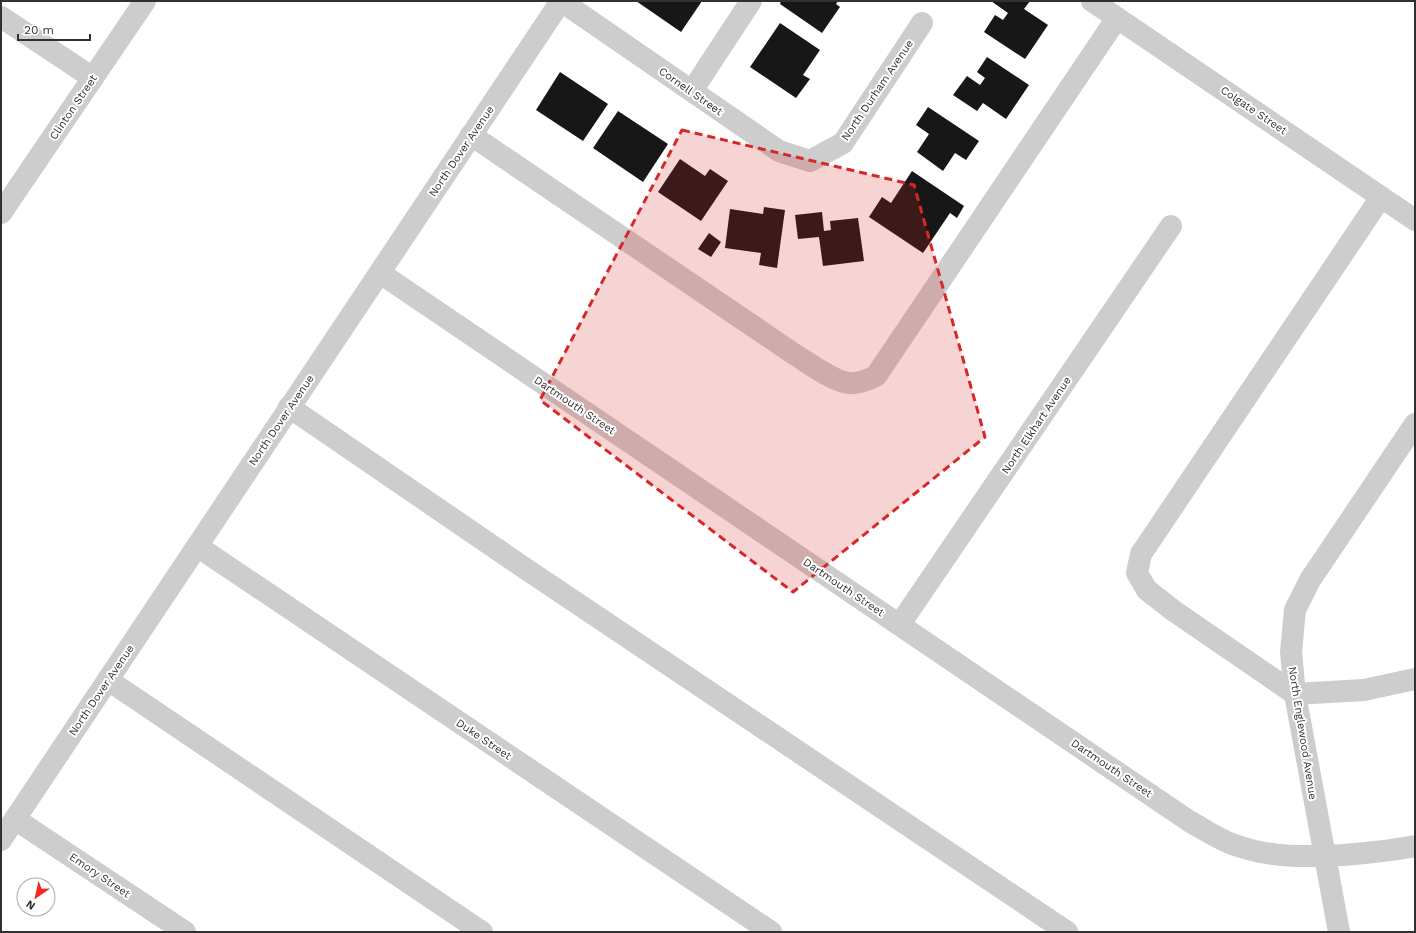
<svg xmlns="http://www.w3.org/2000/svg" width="1416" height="933" font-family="'Work Sans',sans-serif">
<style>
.building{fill:#171717}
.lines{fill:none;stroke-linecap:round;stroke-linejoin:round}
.minor{stroke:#cdcdcd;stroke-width:22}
.marked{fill:#d62828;fill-opacity:0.2;stroke:#d62828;stroke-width:3;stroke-dasharray:8 5;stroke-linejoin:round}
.labels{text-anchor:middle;stroke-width:4;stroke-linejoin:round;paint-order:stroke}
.street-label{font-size:11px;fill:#303030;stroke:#fff}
</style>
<rect width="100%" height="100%" fill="#fff"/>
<g class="building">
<path d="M636,1h66l-21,31z"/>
<path d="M781,1h57l-2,3 4,3 -18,26 -42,-29z"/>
<path d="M991,1h39l-6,8 24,16 -23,34 -41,-27 11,-17 8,5 5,-7z"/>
<path d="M780,23l40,27 -17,25 7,4 -14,19 -46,-31z"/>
<path d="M987,57l42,28 -23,34 -23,-16 -6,8 -24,-16 14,-19 13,9 5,-7 -8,-6z"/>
<path d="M560,72l48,32 -25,37 -47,-31z"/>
<path d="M928,107l51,34 -13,19 -11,-7 -12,18 -26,-19 12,-18 -13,-9z"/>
<path d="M618,111l50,33 -25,38 -50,-34z"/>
<path d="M680,159l25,17 5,-7 18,12 -27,40 -43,-29z"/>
<path d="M912,171l52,35 -7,12 -7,-5 -27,40 -54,-36 13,-20 9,6z"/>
<path d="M764,207l21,3 -8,58 -18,-3 2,-12 -36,-5 5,-39 33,5z"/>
<path d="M822,212l2,19 7,-1 -1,-9 28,-3 6,43 -41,5 -4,-29 -21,2 -3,-24z"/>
<path d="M709,233l12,9 -10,15 -13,-8z"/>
</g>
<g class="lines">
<g class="minor">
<path d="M561,1l218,150 31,10 33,-18 79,-120"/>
<path d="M1092,1l323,219"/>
<path d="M1,17l92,61"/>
<path d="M692,91l59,-90"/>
<path d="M471,135l323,219c13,8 40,28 55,29 10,1 19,-3 27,-7l241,-358"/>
<path d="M1381,197l-240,357 -4,19 10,17 27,21 121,83 69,-4 51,-11"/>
<path d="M1,213l144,-212"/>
<path d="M380,273l809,548c15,8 30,19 46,24 36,13 70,12 108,10 24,-2 48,-4 72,-9"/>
<path d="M289,407l231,158 547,367"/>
<path d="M197,546l574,386"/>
<path d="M900,624l271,-398"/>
<path d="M108,680l374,252"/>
<path d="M15,819l170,113"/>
<path d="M1,840l560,-839"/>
<path d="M1339,932l-44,-238 -4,-42 4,-42 15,-30 105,-156"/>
</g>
</g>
<path class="marked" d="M682,130l232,55 71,252 -192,155 -253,-192z"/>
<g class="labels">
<g class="street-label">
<text transform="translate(877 90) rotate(-56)" y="4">North Durham Avenue</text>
<text transform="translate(691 91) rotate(35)" y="4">Cornell Street</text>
<text transform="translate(73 107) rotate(-56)" y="4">Clinton Street</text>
<text transform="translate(1254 110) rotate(34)" y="4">Colgate Street</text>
<text transform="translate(461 151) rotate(-56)" y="4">North Dover Avenue</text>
<text transform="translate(575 405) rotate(34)" y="4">Dartmouth Street</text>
<text transform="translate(281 420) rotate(-56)" y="4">North Dover Avenue</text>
<text transform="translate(1036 425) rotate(-56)" y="4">North Elkhart Avenue</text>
<text transform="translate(844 587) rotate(34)" y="4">Dartmouth Street</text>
<text transform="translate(101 690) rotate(-56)" y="4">North Dover Avenue</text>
<text transform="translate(1303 733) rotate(81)" y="4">North Englewood Avenue</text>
<text transform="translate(484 739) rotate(34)" y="4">Duke Street</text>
<text transform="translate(1112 768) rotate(34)" y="4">Dartmouth Street</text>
<text transform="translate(100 875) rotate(34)" y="4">Emory Street</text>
</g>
</g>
<rect width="1416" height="933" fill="none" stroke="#303030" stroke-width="4"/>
<g transform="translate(36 897) rotate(214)"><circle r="19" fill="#ffffff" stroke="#acacac"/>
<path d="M0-3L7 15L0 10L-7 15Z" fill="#f42626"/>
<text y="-6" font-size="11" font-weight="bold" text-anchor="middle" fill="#303030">N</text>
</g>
<path d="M18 34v6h72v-6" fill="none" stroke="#303030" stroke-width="2"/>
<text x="24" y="34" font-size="12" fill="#303030" stroke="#ffffff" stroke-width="3" paint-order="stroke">20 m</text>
</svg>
